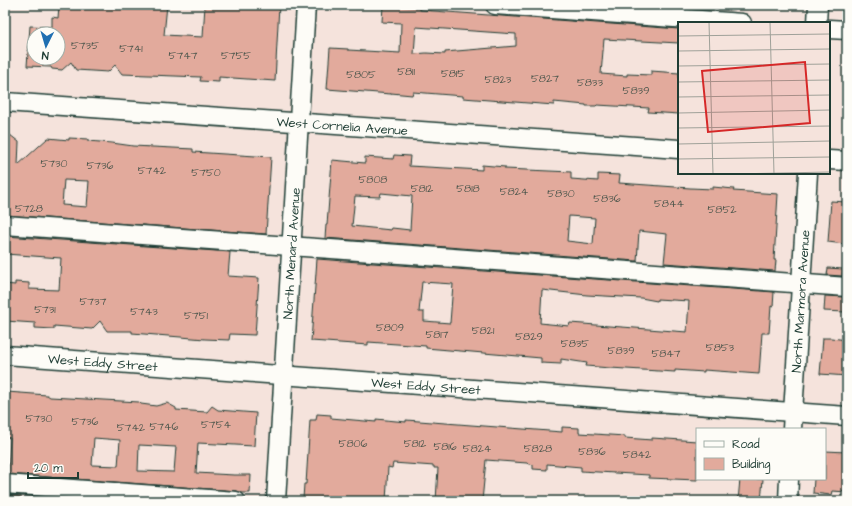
<svg xmlns="http://www.w3.org/2000/svg" width="852" height="506" font-family="'Architects Daughter',sans-serif">
<style>
.building{fill:#e2aa9c;stroke:#1f3d34;fill-rule:evenodd}
.lines{fill:none;stroke-linecap:round;stroke-linejoin:round}
.minor-casing{stroke:#1f3d34;stroke-width:21}
.minor{stroke:#fdfcf7;stroke-width:18}
.labels{text-anchor:middle;stroke-width:3.5;stroke-linejoin:round;paint-order:stroke}
.number-label{font-size:11px;fill:#50584e}
.street-label{font-size:13px;fill:#1f3d34;stroke:#fdfcf7}
.inset-road{fill:none;stroke:#9fa199;stroke-width:1}
.view{fill:#d62828;fill-opacity:0.15;stroke:#d62828;stroke-width:2}
.inset-edge{fill:none;stroke:#1f3d34;stroke-width:2}
</style>
<rect width="100%" height="100%" fill="#f5e3dc"/>
<filter id="ink" filterUnits="userSpaceOnUse"><feTurbulence type="fractalNoise" baseFrequency=".025" numOctaves="2"/><feDisplacementMap in="SourceGraphic" scale="8" xChannelSelector="R" yChannelSelector="G"/><feConvolveMatrix kernelMatrix="1 2 1 2 8 2 1 2 1" color-interpolation-filters="sRGB"/></filter>
<g filter="url(#ink)">
<g class="building">
<path d="M59,5h108l-3,30 39,2 2,-32h74l-4,76 -56,-4v5l-19,-1 1,-4 -79,-3 -7,-9 -7,7 -32,-2 -5,-8 -9,8 -10,-1 -1,-2 -24,-1 3,-40 22,1v-10l6,1zM34,34h24v24h-24z"/>
<path d="M383,5l37,3v2l259,19v14l-75,-4 -3,35 26,2v-2l24,1v-4l28,2v41l-31,-2 1,-4 -52,-3 -1,1h-10v-1l-32,-3v3l-91,-7v-2l-50,-4 -1,3 -21,-2v1l-64,-5 3,-41 18,1v1l52,3 1,-30 -19,-1zM416,27l100,7v12l-71,6v2l-19,-1 -12,1z"/>
<path d="M639,5h40v3z"/>
<path d="M5,131l14,11 -1,23 30,-27 21,2v-2l19,1v2l24,2 21,3 60,3v3l78,5 -5,77 -261,-19zM64,180l25,1 -2,26 -25,-2z"/>
<path d="M394,155l16,1 -1,10 73,4v-5l23,2v2l66,3v7l27,2v-7l22,1 -1,8 71,5 23,1v-2l21,2 -1,2 45,3 -4,66h2l-1,11 -111,-8 3,-29 -28,-3 -2,30 -312,-23 1,-13h1l5,-65 33,3v-6l28,2zM381,193l31,3 -2,34 -18,-2 -1,2 -39,-4 3,-30 25,1zM569,216l26,2 -2,26 -26,-3z"/>
<path d="M831,201l16,1v35h-2l-1,7 -16,-2z"/>
<path d="M5,236l225,16 -2,24 31,2 -4,57 -25,-1 -1,6 -24,-1 -73,-6v-2h-25l-7,-10 -8,8 -38,-3v3l-19,-1v-5l-30,-2v-37l10,1v-3l14,1v6l30,1 2,-32 -56,-4z"/>
<path d="M317,259l457,33 -1,15 -2,-1 -2,27h-7l-3,41 -55,-4v2l-29,-2v2l-65,-4 -24,-2 1,-3 -26,-4v5l-20,-1v-5l-115,-10v-2l-58,-4v3l-57,-4zM422,282l31,2 -3,39 -26,-2v-9h-5zM542,290l45,5 54,3 16,3v-2l32,2 -2,31 -117,-9 -1,3 -29,-3z"/>
<path d="M828,268l15,1 -1,7 -15,-1z"/>
<path d="M825,296l21,1 -1,15 -21,-1z"/>
<path d="M823,338h8l16,2v36l-27,-2z"/>
<path d="M7,392l40,3 3,2 89,5 2,2 15,2 11,-3 9,5v2l31,2 5,-6 6,4 38,3 -2,33 -56,-3 -2,30 38,2h17l-1,18h-8l-5,-2 -229,-17 2,-36 -5,-1zM94,438l26,2 -2,26 -26,-1zM139,445l37,2 -2,25 -36,-1z"/>
<path d="M317,414l14,1v3l45,4v-3l30,3v-2l156,12v-5l17,1v5l46,3v2l27,2v-2l45,3v39l-48,-2v-3l-68,-4v-4l-34,-3v6l-14,-1v-4l-6,-2 -41,-3 -4,41h-46l2,-33h-4v-2l-41,-3 -1,5 -4,-1 -2,34h-27l-39,-3 -1,2 -16,-1 1,-15h2l4,-64h6z"/>
<path d="M825,451l22,1v40l-15,-1 -1,4 -18,-2 1,-14h11z"/>
<path d="M740,479h23l-2,22h-23z"/>
<path d="M7,495l14,1v5h-14z"/>
</g>
<g class="lines">
<defs>
<g id="minor">
<path d="M495,5l247,18"/>
<path d="M817,23l1,-18"/>
<path d="M829,29l18,1"/>
<path id="s1" d="M5,102l674,47"/>
<path d="M829,160l18,1"/>
<path d="M5,225l842,62"/>
<path id="s2" d="M5,355l842,61"/>
<path id="s3" d="M792,429l16,-256"/>
<path d="M5,484l231,17"/>
<path id="s4" d="M276,501l30,-496"/>
<path d="M788,501l1,-22"/>
</g>
</defs>
<use href="#minor" class="minor-casing"/>
<use href="#minor" class="minor"/>
</g>
</g>
<g class="labels">
<g class="number-label">
<text x="85" y="49">5735</text>
<text x="131" y="52">5741</text>
<text x="183" y="59">5747</text>
<text x="236" y="59">5755</text>
<text x="406" y="75">5811</text>
<text x="453" y="77">5815</text>
<text x="361" y="78">5805</text>
<text x="545" y="82">5827</text>
<text x="498" y="83">5823</text>
<text x="590" y="86">5833</text>
<text x="636" y="94">5839</text>
<text x="54" y="167">5730</text>
<text x="100" y="169">5736</text>
<text x="152" y="174">5742</text>
<text x="206" y="176">5750</text>
<text x="373" y="183">5808</text>
<text x="422" y="192">5812</text>
<text x="468" y="192">5818</text>
<text x="514" y="195">5824</text>
<text x="561" y="197">5830</text>
<text x="607" y="202">5836</text>
<text x="669" y="207">5844</text>
<text x="29" y="212">5728</text>
<text x="722" y="213">5852</text>
<text x="93" y="305">5737</text>
<text x="45" y="313">5731</text>
<text x="144" y="315">5743</text>
<text x="196" y="319">5751</text>
<text x="390" y="331">5809</text>
<text x="483" y="334">5821</text>
<text x="437" y="338">5817</text>
<text x="529" y="340">5829</text>
<text x="575" y="347">5835</text>
<text x="720" y="351">5853</text>
<text x="621" y="354">5839</text>
<text x="666" y="357">5847</text>
<text x="39" y="422">5730</text>
<text x="85" y="425">5736</text>
<text x="216" y="428">5754</text>
<text x="164" y="430">5746</text>
<text x="131" y="431">5742</text>
<text x="353" y="447">5806</text>
<text x="415" y="447">5812</text>
<text x="445" y="450">5816</text>
<text x="477" y="452">5824</text>
<text x="538" y="452">5828</text>
<text x="592" y="455">5836</text>
<text x="637" y="458">5842</text>
</g>
<g class="street-label">
<text dy="5" stroke="none"><textPath href="#s1" startOffset="338">West Cornelia Avenue</textPath></text>
<text dy="5" stroke="none"><textPath href="#s4" startOffset="248">North Menard Avenue</textPath></text>
<text dy="5" stroke="none"><textPath href="#s3" startOffset="128">North Marmora Avenue</textPath></text>
<text dy="5" stroke="none"><textPath href="#s2" startOffset="98">West Eddy Street</textPath></text>
<text dy="5" stroke="none"><textPath href="#s2" startOffset="422">West Eddy Street</textPath></text>
</g>
</g>
<g transform="translate(678 22)">
<rect width="152" height="152" fill="#f5e3dc"/>
<path class="inset-road" d="M31,0l4,152M92,0l4,152M0,14l152,-2M0,29l152,-2M0,44l152,-2M0,60l152,-2M0,75l152,-2M0,91l152,-3M0,106l152,-2M0,122l152,-3M0,137l152,-2M53,152l99,-2"/>
<path class="view" d="M127,40l5,61 -102,9 -6,-61z"/>
<rect width="152" height="152" class="inset-edge"/>
</g>
<rect width="852" height="506" fill="none" stroke="#fdfcf7" stroke-width="20"/>
<rect x="10" y="10" width="832" height="486" fill="none" stroke="#1f3d34" stroke-width="1.5" filter="url(#ink)"/>
<rect x="696" y="428" width="130" height="52" fill="#fdfcf7" stroke="#a4b0a9"/>
<rect x="704" y="441" width="20" height="6" fill="#fdfcf7" stroke="#a4b0a9"/>
<text x="732" y="448" font-size="12" fill="#1f3d34">Road</text>
<rect x="704" y="458" width="20" height="12" fill="#e2aa9c" stroke="#a4b0a9"/>
<text x="732" y="468" font-size="12" fill="#1f3d34">Building</text>
<g transform="translate(46 46) rotate(185)"><circle r="19" fill="#fdfcf7" stroke="#a4b0a9"/>
<path d="M0-3L7 15L0 10L-7 15Z" fill="#1f6fb2"/>
<text y="-6" font-size="11" font-weight="bold" text-anchor="middle" fill="#1f3d34">N</text>
</g>
<path d="M28 472v6h50v-6" fill="none" stroke="#1f3d34" stroke-width="2"/>
<text x="34" y="472" font-size="12" fill="#1f3d34" stroke="#fdfcf7" stroke-width="3" paint-order="stroke">20 m</text>
</svg>
